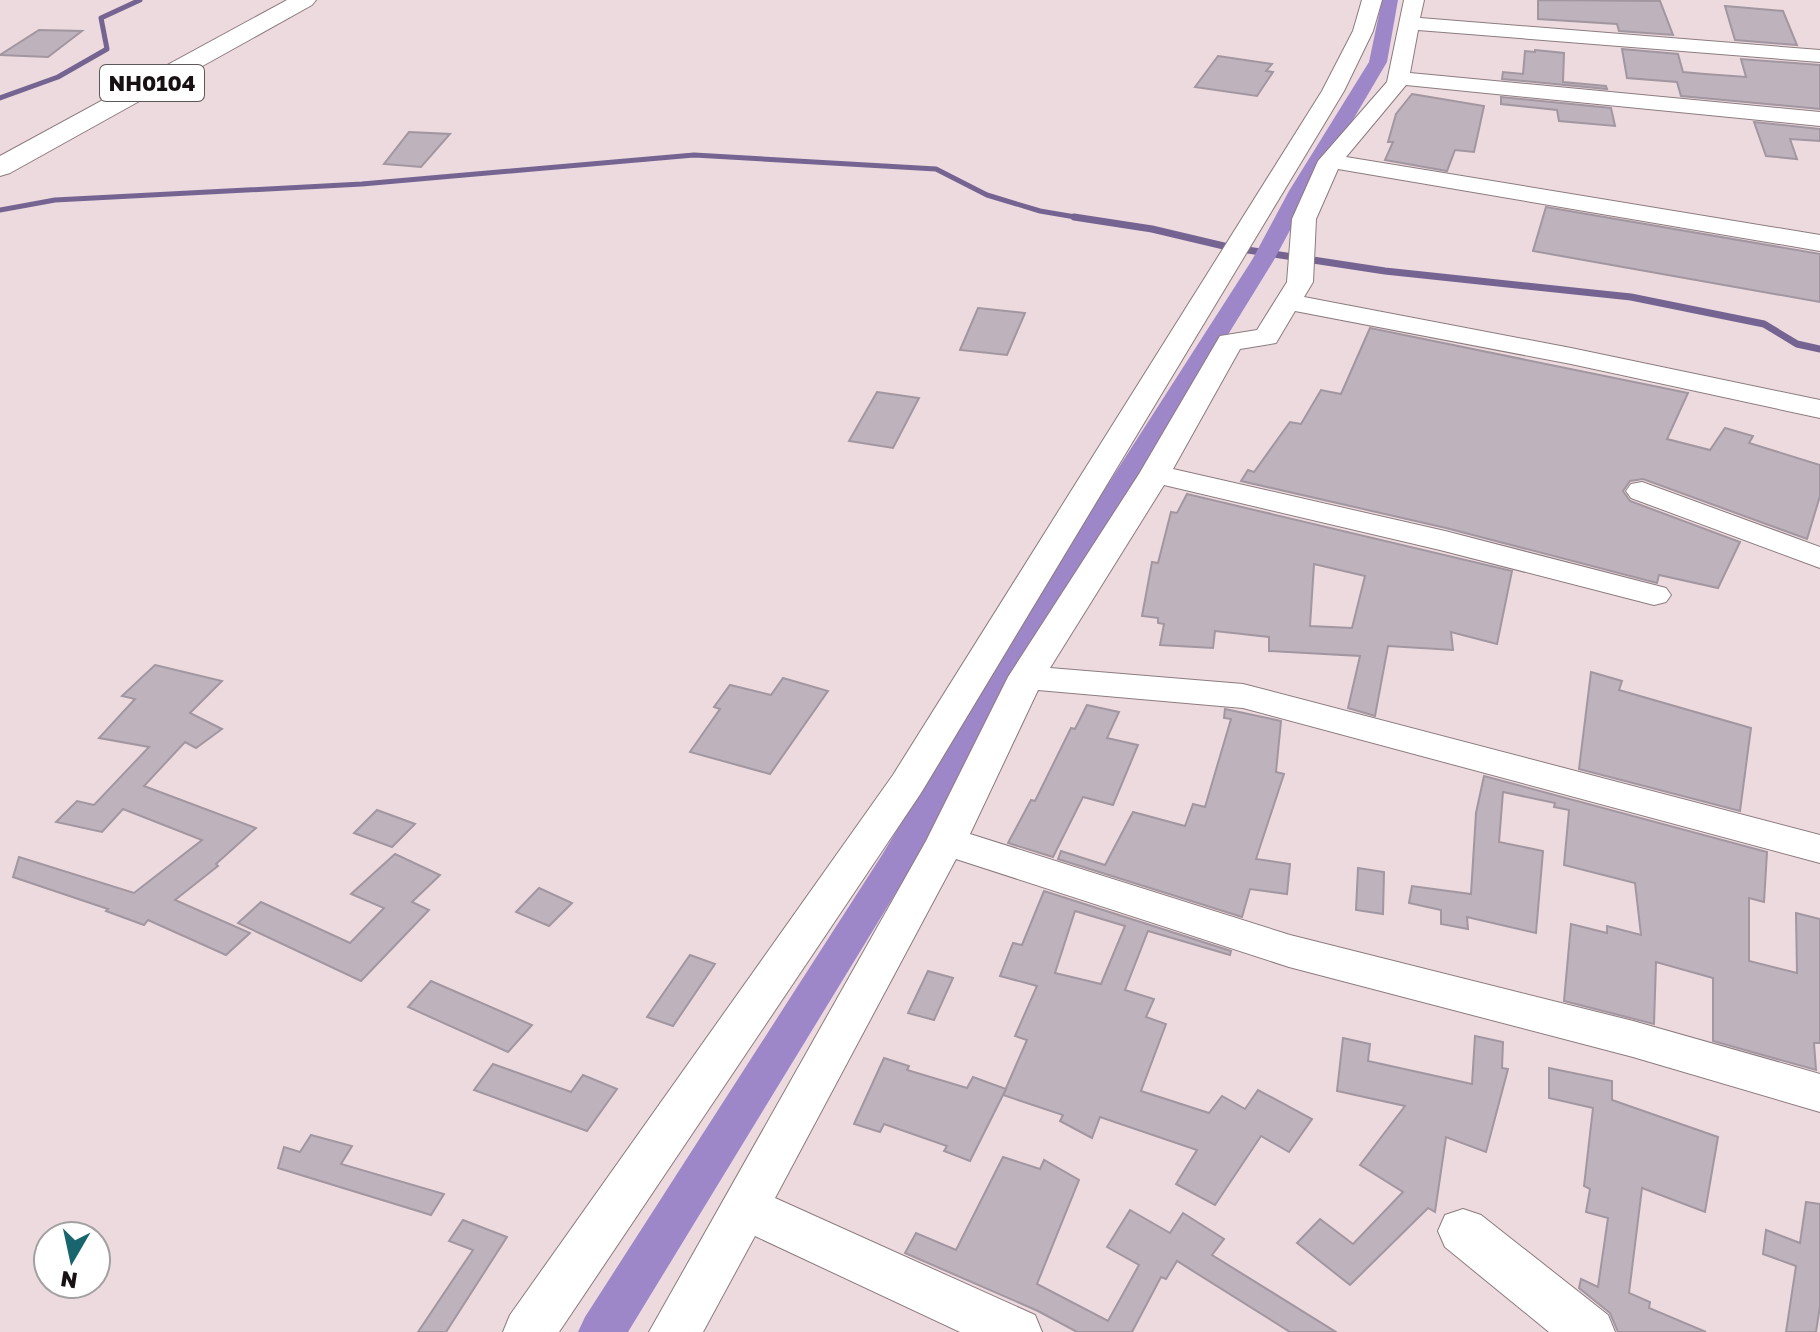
<svg xmlns="http://www.w3.org/2000/svg" width="1820" height="1332" font-family="'Golos Text',sans-serif">
<style>
.lines{fill:none;stroke-linecap:round;stroke-linejoin:round}
.stream-far1{stroke:#756492;stroke-width:5}
.stream{stroke:#756492;stroke-width:7}
.canal{fill:#9d87c8;fill-rule:evenodd}
.building{fill:#beb2bd;stroke:#a296a0;stroke-width:2;fill-rule:evenodd}
.street-casing{stroke:#8c7b7f;stroke-width:2}
.highway-casing{stroke:#8c7b7f;stroke-width:2}
.street{fill:#fff;fill-rule:evenodd}
.highway{fill:#fff;fill-rule:evenodd}
.labels{text-anchor:middle;stroke-width:8;stroke-linejoin:round;paint-order:stroke}
.shield{fill:#fff;stroke:#5d585a;stroke-width:2}
.shield-label{font-size:22px;font-weight:bold;fill:#181113}
</style>
<rect width="100%" height="100%" fill="#ecdade"/>
<g class="lines">
<g class="stream-far1">
<path d="M0,98l58,-21 49,-28 -6,-31 39,-18"/>
<path d="M0,210l55,-10 307,-16 332,-29 242,14 51,26 53,16 47,8"/>
</g>
<path class="stream" d="M1074,217l78,12 76,18 157,24 246,26 133,27 33,20 23,5"/>
<path class="canal" d="M1382,0h16l-11,62 -76,129 -37,69 -193,313 -173,300 -280,459h-50l7,-15 297,-462 169,-282 201,-313 37,-69 80,-129z"/>
</g>
<g class="building">
<path d="M1538,0l122,1 13,34 -54,-4 -2,-7 -79,-5z"/>
<path d="M1725,6l58,5 14,34 -62,-5z"/>
<path d="M39,30l43,1 -34,26 -48,-2z"/>
<path d="M1622,49l56,5 5,18 22,2 41,3 -5,-18 79,6v44l-139,-13 -4,-14 -50,-4z"/>
<path d="M1535,50l29,3 -1,29 43,4 1,3 -105,-10 1,-7 20,2 2,-23 10,1z"/>
<path d="M1218,56l54,8 -6,7 7,1 -16,24 -62,-9z"/>
<path d="M1412,94l72,12 -10,46 -19,-2 -8,21 -62,-11 8,-18h-5l8,-28z"/>
<path d="M1501,97l110,11 4,18 -56,-5 -2,-11 -56,-6z"/>
<path d="M1754,122l66,7v12l-30,-2 7,20 -31,-3z"/>
<path d="M409,132l41,2 -29,33 -37,-3z"/>
<path d="M1546,207l274,47v48l-287,-51z"/>
<path d="M978,308l47,5 -18,42 -47,-5z"/>
<path d="M1370,328l318,65 -21,46 43,11 15,-22 28,8 -4,7 71,22v31l-13,43 -164,-60 -13,2 -7,10 7,10 110,41 -22,46 -59,-13 -2,8 -211,-55 -205,-47 7,-11 6,2 36,-50 11,2 20,-34 20,4z"/>
<path d="M877,392l42,6 -26,50 -44,-7z"/>
<path d="M1187,494l325,77 -15,73 -46,-12 2,18 -65,-4 -13,70 -27,-8 12,-52 -91,-5v-14l-54,-6 -2,17 -53,-3 4,-21 -6,-1v-5l-16,-2 10,-54 6,1 13,-51 6,1zM1314,564l51,12 -13,52 -42,-2z"/>
<path d="M155,665l67,16 -32,32 32,16 -26,19 -11,-6 -41,44 112,42 -40,36 2,2 -43,34 75,33 -24,22 -78,-35 -4,5 -38,-14 2,-2 -95,-32 6,-20 115,36 68,-53 -79,-31 -21,23 -46,-10 21,-21 17,4 55,-58 -50,-9 36,-39 -13,-3z"/>
<path d="M1591,672l31,9 -3,9 132,38 -11,83 -161,-42z"/>
<path d="M783,678l45,13 -58,83 -80,-22 30,-43 -6,-2 16,-22 41,10z"/>
<path d="M1087,705l32,7 -12,26 31,7 -25,60 -30,-8 -30,60 -45,-14 23,-43 4,1 36,-73 4,1z"/>
<path d="M1225,709l56,12 -5,51 8,2 -28,85 34,5 -3,30 -37,-5 -8,28 -184,-58 3,-8 44,14 28,-53 52,14 8,-22 12,3 26,-88 -7,-1z"/>
<path d="M1484,776l283,76 -3,50 -15,-4v63l48,12 -1,-60 24,6v124h-6l2,27 -103,-29v-63l-57,-16 -2,62 -90,-23 7,-77 36,9v-7l34,9 -6,-52 -71,-18 5,-55 -15,-3 1,-4 -52,-11 -4,50 44,9 -7,82 -69,-16 1,12 -27,-5v-14l-32,-7 3,-17 59,8 5,-81z"/>
<path d="M377,810l38,14 -23,23 -38,-14z"/>
<path d="M395,854l45,21 -28,27 17,8 -68,71 -123,-58 23,-21 89,41 34,-35 -33,-14z"/>
<path d="M1358,868l26,4 -1,42 -27,-4z"/>
<path d="M539,888l33,15 -23,23 -33,-14z"/>
<path d="M1044,891l187,60 -1,4 -82,-24 -23,59 29,9 -8,18 20,7 -25,67 68,22 13,-17 23,13 13,-19 54,29 -23,33 -28,-16 -46,69 -39,-21 21,-34 -97,-33 -8,21 -32,-17 3,-6 -60,-20 24,-55 -12,-4 22,-50 -37,-10 13,-33 9,2zM1075,911l50,15 -24,58 -46,-11z"/>
<path d="M690,955l25,9 -42,62 -26,-9z"/>
<path d="M928,971l25,7 -19,42 -26,-7z"/>
<path d="M431,981l101,44 -24,27 -100,-45z"/>
<path d="M1475,1036l28,6 -1,26 6,1 -22,83 -40,-15 -11,75 -7,-4 -78,77 -53,-42 23,-24 33,25 50,-52 -43,-27 45,-59 -68,-15 6,-53 27,6 -2,17 104,23z"/>
<path d="M884,1058l25,8 -2,4 60,18 6,-11 33,12 -36,72 -26,-10 3,-5 -63,-22 -4,8 -26,-8z"/>
<path d="M493,1064l78,28 12,-17 34,14 -30,42 -113,-41z"/>
<path d="M1549,1068l63,13v19l106,37 -13,75 -63,-24 -13,105 21,9 -1,6 57,24h-88l-8,-19 -31,-25 2,-9 17,8 10,-69 -22,-6 4,-23 -6,-3 9,-78 -44,-10z"/>
<path d="M311,1135l41,11 -11,18 103,30 -13,21 -153,-47 6,-21 16,5z"/>
<path d="M1003,1157l37,12 4,-9 35,20 -42,104 71,37 31,-56 -32,-18 23,-37 40,23 13,-20 41,26 -12,16 124,77h-46l-113,-71 -11,18 -5,-2 -29,55h-55l-39,-21 -133,-58 11,-20 40,17z"/>
<path d="M1806,1202l14,2v102l-4,26h-30l10,-66 -33,-12 3,-24 34,13z"/>
<path d="M463,1220l44,17 -61,95h-28l55,-82 -24,-9z"/>
</g>
<g class="lines">
<defs>
<g id="street">
<path d="M1362,0h20l-9,31 -29,60 -423,702 -362,539h-56l7,-17 383,-540 429,-684 31,-60z"/>
<path d="M1404,0h20l-4,18 400,32v12l-402,-32 -8,43 410,39v14l-414,-41 -60,72 474,78v16l-482,-82 -22,50 -3,63 -9,15 267,51 249,52v18l-249,-54 -276,-53 -19,32 -36,6 -67,120 272,62 221,57 5,7 -5,7 -12,3 -214,-55 -276,-65 -114,183 193,16 577,151v28l-577,-155 -205,-18 -68,144 320,101 343,86 187,53v38l-187,-55 -344,-90 -333,-108 -181,339 260,117 7,17h-82l-205,-96 -52,96h-54l277,-491 82,-164 131,-203 81,-138 37,-6 30,-48 5,-63 26,-58 69,-79z"/>
<path d="M1642,482l178,65v21l-189,-70 -5,-7 5,-7z"/>
<path d="M1463,1209l18,6 127,100 7,17h-66l-104,-85 -7,-16 7,-16z"/>
</g>
<path id="highway" d="M287,0h29l-4,5 -302,168 -10,3v-20z"/>
</defs>
<use href="#street" class="street-casing"/>
<use href="#highway" class="highway-casing"/>
<use href="#street" class="street"/>
<use href="#highway" class="highway"/>
</g>
<g class="labels">
<rect class="shield" x="100" y="65" width="104" height="36" rx="6"/>
<g class="shield-label">
<text x="152" y="91">NH0104</text>
</g>
</g>
<g transform="translate(72 1260) rotate(189)"><circle r="38" fill="#ffffff" stroke="#a3a0a1" stroke-width="2"/>
<path d="M0-6L14 30L0 20L-14 30Z" fill="#18656d"/>
<text y="-12" font-size="22" font-weight="bold" text-anchor="middle" fill="#181113">N</text>
</g>
</svg>
